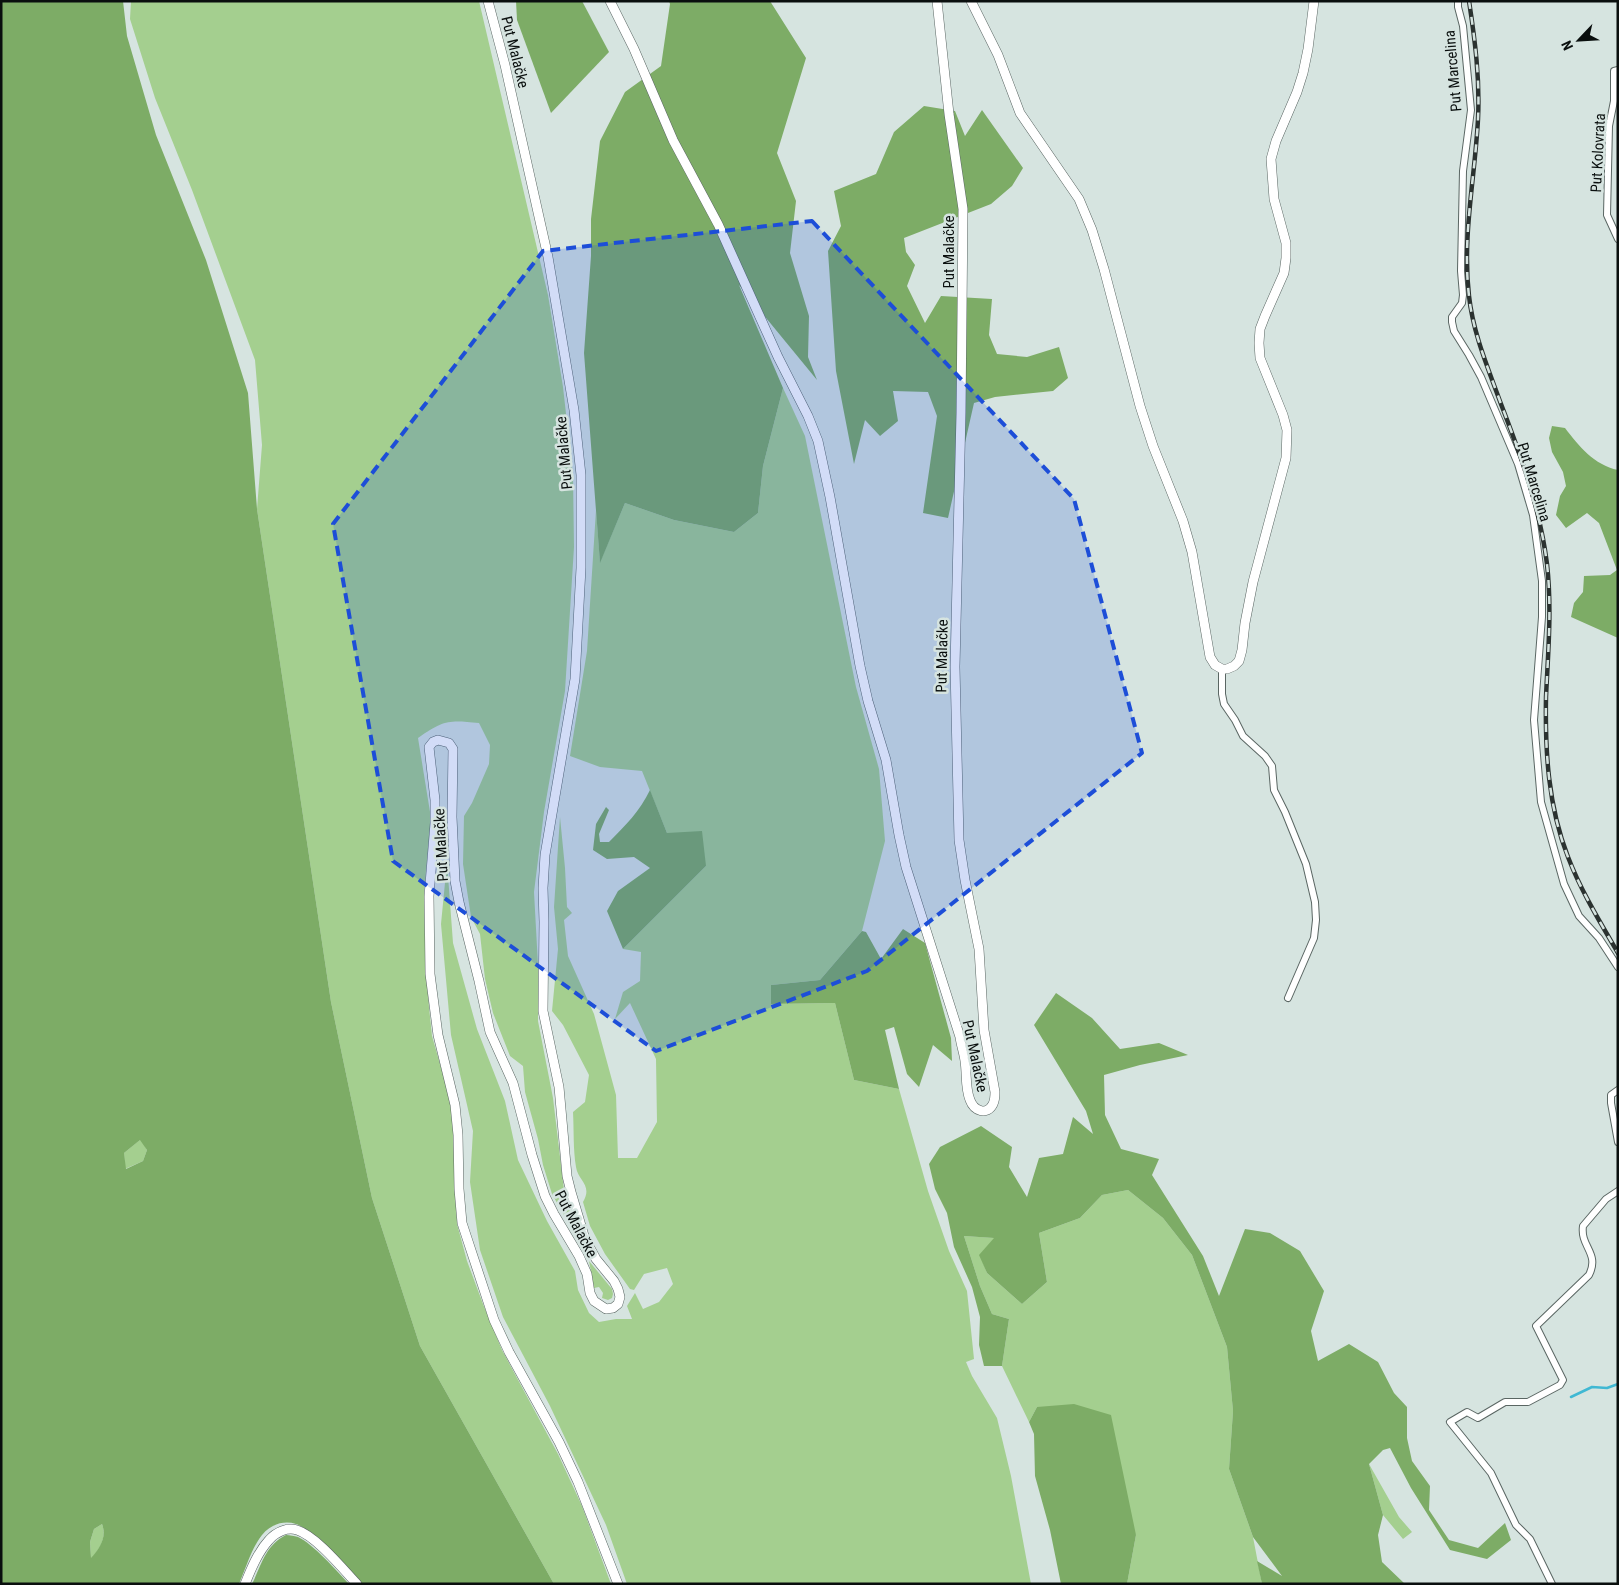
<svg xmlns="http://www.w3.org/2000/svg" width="1619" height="1585" font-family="'Roboto Condensed',sans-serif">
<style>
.green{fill:#a4cf8f}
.forest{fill:#7dac66;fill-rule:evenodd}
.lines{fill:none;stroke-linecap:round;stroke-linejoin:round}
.stream{stroke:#40b8d3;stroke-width:2.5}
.minor-casing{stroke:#5a6663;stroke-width:8}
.secondary-casing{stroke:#5a6663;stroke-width:10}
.minor{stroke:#fff;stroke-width:6}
.secondary{stroke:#fff;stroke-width:9}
.rail-casing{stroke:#2b3230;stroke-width:4.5}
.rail{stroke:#d6e4e0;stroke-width:2.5;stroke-dasharray:8;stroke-linecap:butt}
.marked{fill:#1d4ed8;fill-opacity:0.2;stroke:#1d4ed8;stroke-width:4;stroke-dasharray:10 6;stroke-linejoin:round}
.labels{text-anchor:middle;stroke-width:5;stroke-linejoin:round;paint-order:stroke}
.street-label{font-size:15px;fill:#0a0f0e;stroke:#d6e4e0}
</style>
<rect width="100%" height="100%" fill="#d6e4e0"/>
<g class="green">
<path d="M131,1h348l69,294 15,92 10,89 1,71 -9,144 -21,121 -10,80 4,73v56l15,77 11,92 16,53 -28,-49 -9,-29 -5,-26 -13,-47 -2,-26 -13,-10 -17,-43 -8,-34 -5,-45 -9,-17 -8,-53 1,-48 8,-13 17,-39 1,-19 -11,-22c-31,-3 -35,-3 -61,15l13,80 -7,74 1,47 4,68 3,29 20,70 5,118 10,37 16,43 19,46 56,104 24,52 29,78h-57l-134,-238 -48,-148 -41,-196 -74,-493 5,-64 -7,-85 -63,-170 -37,-92 -25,-79z"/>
<path d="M783,388l22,48 51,251 23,82 6,72 -23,90 -42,49 -49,5v19l64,-1 19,77 45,9 29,102 21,60 18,40 7,68 -8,3 6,14 25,42 14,58 20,108h-404l-21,-59 -56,-119 -47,-89 -23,-67 -10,-68 3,-51 -22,-96 -10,-111 6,-62 6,81 24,86 28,72 13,59 29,61 28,50 3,19 11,23 10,9 17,-3h16l-5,-13 8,-13 8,16 16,-7 14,-18 -6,-16 -23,6 -10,16 -4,-1 -25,-35 -15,-28 -7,-24c10,-17 -5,-21 -7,-35 -3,-18 -2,-37 -3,-55l12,-10 4,-27 -26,-50 -11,-14 6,-62 -4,-42 6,-90 5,51 2,39 5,6 -8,7 4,36 26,58 22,81 2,63h19l20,-36 -1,-63 -26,-56 -15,16 8,-27 17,-11 1,-29 -18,-3 83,-83 -39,-33 -25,-62 -42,-4 -30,-11 17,-105 9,-141 4,52 25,-59 49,17 60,12 24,-19 5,-47z"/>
<path d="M141,1139l6,11 -4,11 -18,8 -1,-16z"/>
<path d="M1128,1190l35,28 29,37 35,92 6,64 -4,58 24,68 9,47h-135l9,-49 -99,-128 -8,15 -27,-56 7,-47 -17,-5 -12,-28 -16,-50 31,2 -15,17 7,18 35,31 25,-22 -8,-49 41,-15 22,-23z"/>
<path d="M589,1261l23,28 1,5 -1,4 -4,2 -6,-2 1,-5 -4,-6 -5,1z"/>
<path d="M1369,1464l30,53 13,15 -9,7 -20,-24z"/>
<path d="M102,1524c5,13 -2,25 -11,35l-1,-17 4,-13z"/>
</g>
<g class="forest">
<path d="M1,1h122l4,35 29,99 50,125 42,133 9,116 74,493 41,196 48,148 134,238h-194c-14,-15 -46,-54 -64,-60 -13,-4 -26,1 -34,11 -11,14 -16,33 -23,49h-238zM140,1140l7,10 -4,11 -17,8 -2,-16zM102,1524c5,13 -2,24 -11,34l-1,-16 4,-13z"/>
<path d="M516,1h66l27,51 -58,61 -34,-93z"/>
<path d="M669,1h101l36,57 -29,95 19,48 -6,52 19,63 -1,41 9,23 -78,-95 44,103 -20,78 -5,47 -24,19 -60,-12 -49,-17 -25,60 -16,-210 7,-97v-37l9,-78 25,-49 36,-26 9,-62z"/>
<path d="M924,106l31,5 10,25 17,-26 41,58 -11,18 -21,18 -87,34 2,14 9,13 -8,21 18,37 16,-27 51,3 -3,36 8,19 30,3 32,-10 9,31 -15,13 -58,6 -21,6 -26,115 -25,-5 14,-97 -9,-24 -35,-1 5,30 -18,15 -15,-16 -11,44 -18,-93 -8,-120 13,-25 -7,-35 42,-17 18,-42z"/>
<path d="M1552,426l13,2c14,18 29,37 53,42v168l-47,-21 3,-14 9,-11 1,-16 26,-1 7,-5 -18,-47 -12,-10 -21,15 -10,-13 4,-19 6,-10 -3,-14 -11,-20 -3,-14z"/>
<path d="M650,790l17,43 35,-2 4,35 -83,83 -16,-38 11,-20 32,-23 -16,-11 -27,2 -14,-9 3,-26 10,-17 3,3 -10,24 1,8h9c16,-16 31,-31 41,-52z"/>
<path d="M903,929l22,14 26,95 1,23 -19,-16 -14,42 -12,-13 -13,-47 -9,3 14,59 -45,-9 -19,-77 -64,1v-19l49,-5 42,-49 4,1 15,27z"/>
<path d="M1056,993l36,25 28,31 39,-6 29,12 -48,10 -36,10 1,40 16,34 38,10 -7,16 51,81 16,40 26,-67 25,4 30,18 24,40 -13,40 7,30 31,-17 29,18 16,31 13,14v31l5,23 18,25 -1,24 20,30 29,8 27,-25 6,17 -24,19 -37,-9 -39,-62 -21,-40 -7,2 -14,14 14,51 -5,20 4,27 23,22h-143l-5,-23 25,15 -29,-39 -24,-68 4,-58 -6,-64 -35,-92 -29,-37 -35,-28 -26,5 -22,23 -41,15 8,49 -25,22 -35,-31 -8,-18 15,-17 -30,-2 16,50 12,28 17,5 -7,47h-18l-5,-21 1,-28 -8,-30 -18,-40 -7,-34 -12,-24 -6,-25 11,-17 41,-21 31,21 -3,20 18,30 12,-39 24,-4 10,-37 20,17 -7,-23 -52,-86z"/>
<path d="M1074,1404l37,11 25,120 -9,49h-66l-11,-54 -15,-54 -1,-42 -5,-12 8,-15z"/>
<path d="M286,1535c4,0 8,1 12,2 14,6 40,35 51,47h-97c10,-20 13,-38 34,-49z"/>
</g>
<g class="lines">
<path class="stream" d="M1571,1397l21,-10 15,1 11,-4"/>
<defs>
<g id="minor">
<path d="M1458,1v6l5,19 8,84 -8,61 -2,100 2,24 -1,8 -10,14v5l2,9 15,24 12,22 37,87 15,51 9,66v36l-8,103 7,82 23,82 15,32 20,22 19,29"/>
<path d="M1618,70l-4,1v30l-5,25 -2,89 11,24"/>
<path d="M1222,669v25l2,10 11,16 8,16 22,20 7,10 2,24 11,22 21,52 9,38 1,18 -2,18 -26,60"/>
<path d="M1618,1090l-7,5v8l7,39"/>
<path d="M1552,1584l-22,-45 -14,-14 -25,-52 -41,-51 17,-10 11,6 27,-16h23l32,-17 3,-5 -27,-54 53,-51c11,-22 -9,-28 -6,-49l23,-27 12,-8"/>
</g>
<g id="secondary">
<path d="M488,1l17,64 43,192 26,153 7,65v93l-6,111 -30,176 -2,33 1,34 -1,89 16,76 8,89 4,16 14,47 11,20 18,22 4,8 2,8 -2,7 -5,4 -7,1 -12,-8 -4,-8 -3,-19 -8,-18 -25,-42 -9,-18 -13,-41 -19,-72 -23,-51 -11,-51 -20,-79 -4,-21 -3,-64 1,-68 -4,-6 -11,-3 -5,2 -4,5 6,53v23l-6,73 1,78 8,61 17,70 3,30 1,54 3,34 32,97 15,32 50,90 19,40 40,102"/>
<path d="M610,1l24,48 39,91 45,84 60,133 30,59 10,25 12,56 30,169 8,35 18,59 13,75 7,32 54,170c1,8 4,16 5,24 2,12 0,27 5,39 4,11 17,16 23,4 2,-4 2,-8 2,-12l-11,-62 -5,-81 -14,-69 -6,-40 -4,-173 6,-254 2,-204 -14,-95 -12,-113"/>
<path d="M971,1l27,54 22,58 59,86 13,31 12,39 36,137 13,40 30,75 9,31 18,105 5,8 7,4h5l7,-3 5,-5 3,-11 3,-27 8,-41 33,-124 1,-28 -4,-15 -23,-57 -1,-15 1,-14 5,-13 19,-43 2,-15v-15l-12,-44 -3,-40 5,-18 21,-49 6,-19 5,-24 6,-48"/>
<path d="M245,1584c6,-15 13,-32 24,-44 7,-8 18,-13 28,-10 19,6 46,39 60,54"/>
</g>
</defs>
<use href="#minor" class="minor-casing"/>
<use href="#secondary" class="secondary-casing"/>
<use href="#minor" class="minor"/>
<use href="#secondary" class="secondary"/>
<defs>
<path id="rail" d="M1469,1c6,39 11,78 9,118 -3,59 -16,117 -9,177 4,37 19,72 32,108 20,52 39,104 46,160 5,45 1,89 -1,133 -1,54 2,109 22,160 13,34 32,65 50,96"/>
</defs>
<use href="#rail" class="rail-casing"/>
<use href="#rail" class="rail"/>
</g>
<path class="marked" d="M812,221l262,278 68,254 -275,218 -211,80 -263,-190 -60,-337 210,-273z"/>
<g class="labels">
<g class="street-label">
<text transform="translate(515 52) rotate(76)" y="5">Put Malačke</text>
<text transform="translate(1453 71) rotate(-95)" y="5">Put Marcelina</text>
<text transform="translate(1598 153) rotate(-87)" y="5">Put Kolovrata</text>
<text transform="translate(949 252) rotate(-90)" y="5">Put Malačke</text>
<text transform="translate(564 453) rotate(-95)" y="5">Put Malačke</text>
<text transform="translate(1534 482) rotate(73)" y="5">Put Marcelina</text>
<text transform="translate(942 656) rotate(-89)" y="5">Put Malačke</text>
<text transform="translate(441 845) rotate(-93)" y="5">Put Malačke</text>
<text transform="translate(975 1056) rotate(78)" y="5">Put Malačke</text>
<text transform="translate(576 1224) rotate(62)" y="5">Put Malačke</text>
</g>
</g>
<rect width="1619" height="1585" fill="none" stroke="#0a0f0e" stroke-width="5"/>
<g transform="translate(1579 40) rotate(245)" stroke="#d6e4e0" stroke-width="4" paint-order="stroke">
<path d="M0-4L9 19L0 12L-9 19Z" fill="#0a0f0e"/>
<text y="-8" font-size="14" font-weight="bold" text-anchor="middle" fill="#0a0f0e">N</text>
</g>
</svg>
